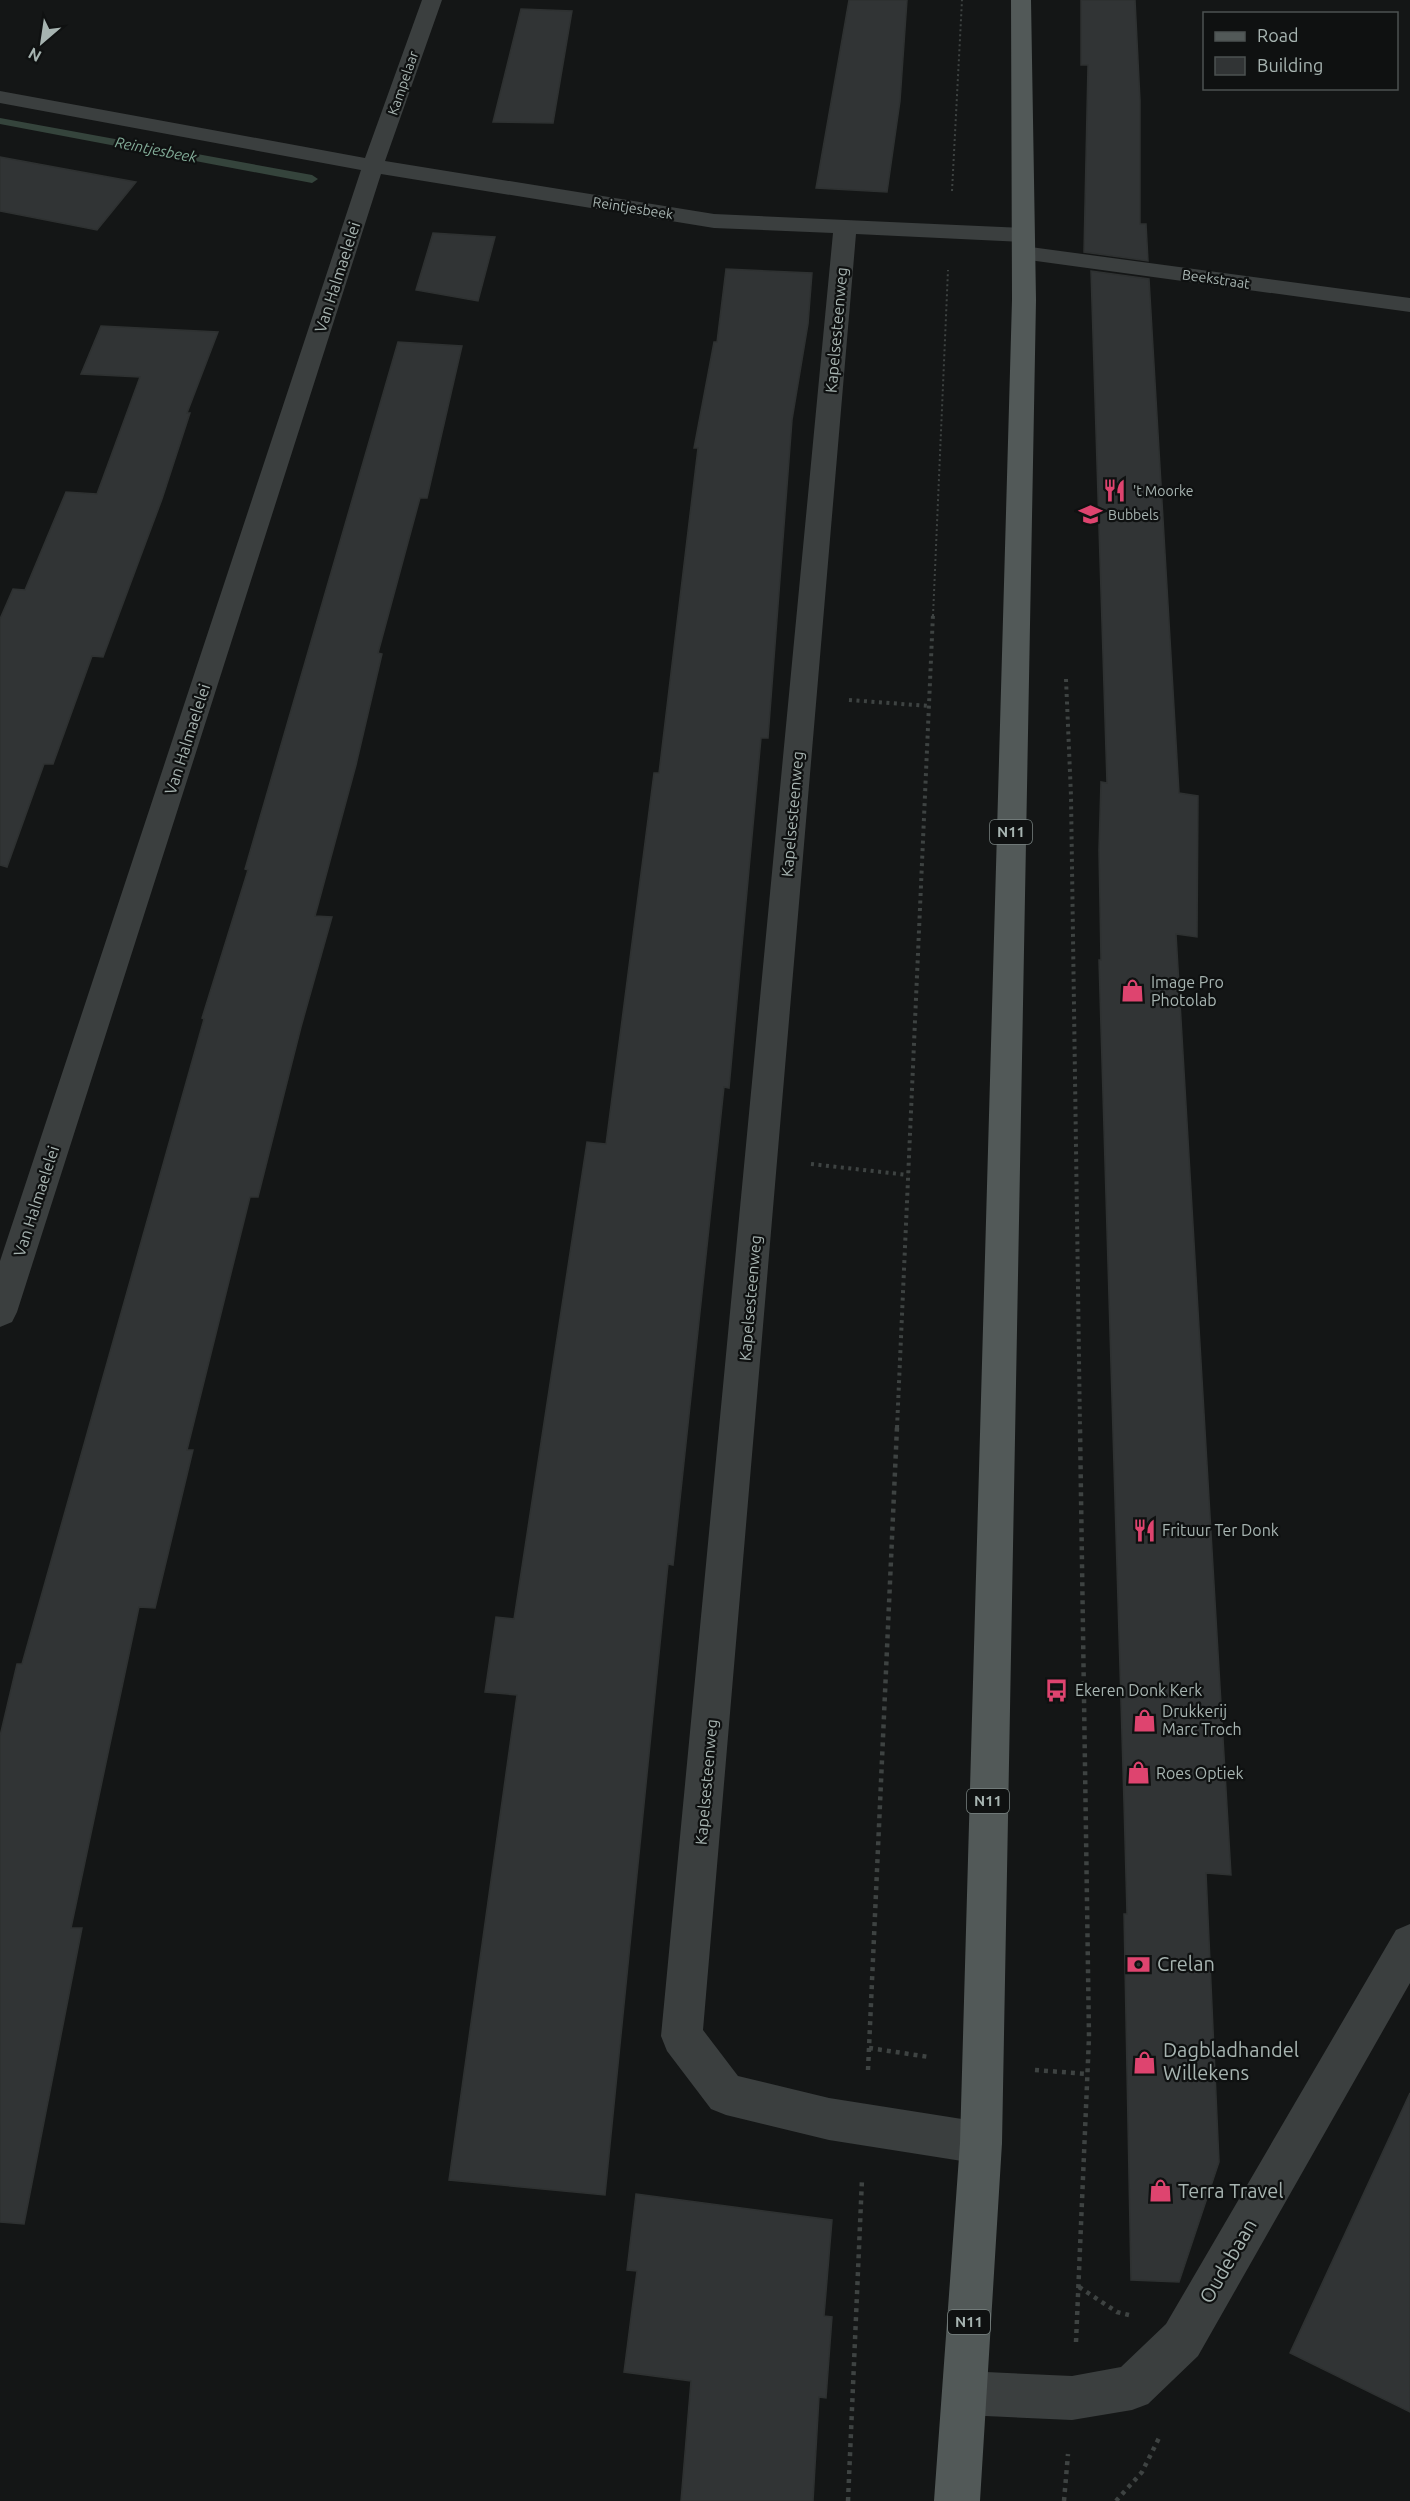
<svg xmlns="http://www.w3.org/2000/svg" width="1410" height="2501" font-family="Ubuntu,sans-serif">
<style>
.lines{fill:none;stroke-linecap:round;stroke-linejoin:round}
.stream{fill:#35443c;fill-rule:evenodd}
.building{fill:#313435;stroke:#2e3131;stroke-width:1.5}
.path-far2{stroke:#3e4342;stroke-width:2;stroke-dasharray:2 3;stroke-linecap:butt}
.path-far1{stroke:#3e4342;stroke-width:4;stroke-dasharray:3 4.5;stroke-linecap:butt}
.path{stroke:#3e4342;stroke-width:4.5;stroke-dasharray:4 5;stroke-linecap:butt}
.minor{fill:#3b3f3f;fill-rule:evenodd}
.primary{fill:#525958;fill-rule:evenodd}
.labels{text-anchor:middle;stroke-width:4.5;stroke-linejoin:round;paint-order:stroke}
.far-street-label{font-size:14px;fill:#a7b4b1;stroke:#0f1111}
.far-poi-label{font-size:14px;fill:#a7b4b1;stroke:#0f1111;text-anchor:start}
.far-water-label{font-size:15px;font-style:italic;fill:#82ac98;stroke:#0f1111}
.shield{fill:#0f1111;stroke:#798381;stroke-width:1.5}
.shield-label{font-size:15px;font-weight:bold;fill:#a7b4b1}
.street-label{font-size:16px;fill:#a7b4b1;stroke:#0f1111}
.poi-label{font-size:16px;fill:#a7b4b1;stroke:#0f1111;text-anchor:start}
.near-poi-label{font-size:20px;fill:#a7b4b1;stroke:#0f1111;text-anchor:start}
.near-street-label{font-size:20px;fill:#a7b4b1;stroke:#0f1111}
</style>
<rect width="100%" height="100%" fill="#141616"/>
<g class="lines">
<path class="stream" d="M0,118l312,57 6,4 -6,4 -312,-59z"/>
</g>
<g class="building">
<path d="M849,0h58l-7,101 -13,91 -71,-4z"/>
<path d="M1081,0h54l5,101v123h6l2,37 -64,-9 4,-187h-7z"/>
<path d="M521,9l51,2 -19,112 -60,-1z"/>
<path d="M0,157l136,25 -39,48 -97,-19z"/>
<path d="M433,233l62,4 -17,64 -62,-11z"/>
<path d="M726,269l86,4 -4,51 -16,96 -24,318h-7l-32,350 -5,-1 -51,478 -5,-1 -63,631 -156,-15 68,-485 -32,-3 11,-75 18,2 73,-477 19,2 48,-371h5l39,-325h-4l20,-106h3z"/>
<path d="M1091,271l58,8 30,514 19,3 -1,141 -21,-3 55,941 -25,-2 13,289 -40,120 -48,-2 -7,-366h3l-3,-111 -25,-843h2l-2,-110 2,-68 6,1z"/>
<path d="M101,326l117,6 -31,81h3l-28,86 -59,158 -11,-1 -39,108h-9l-37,103 -7,-2v-246l13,-30 12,1 41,-98 31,2 43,-117 -59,-3z"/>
<path d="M398,342l64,4 -35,152h-7l-42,155 4,1 -26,111 -41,151 17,1 -31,110 -43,170h-8l-63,253h6l-38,158 -16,-1 -68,321h11l-58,296 -24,-2v-486l17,-72h5l182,-645 -2,-1 46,-148 -3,-1z"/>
<path d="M1410,2093v319l-120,-59z"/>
<path d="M636,2194l196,26 -8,96 8,1 -6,81 -7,-1 -6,104h-132l10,-120 -67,-9 13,-101 -10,-1z"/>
</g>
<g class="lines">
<g class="path-far2">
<path d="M952,191l10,-191"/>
<path d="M933,616l15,-346"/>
</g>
<g class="path-far1">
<path d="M1066,679l5,117 9,632"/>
<path d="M849,700l80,6"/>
<path d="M811,1164l97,11"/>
<path d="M897,1428l36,-814"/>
</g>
<g class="path">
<path d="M869,2048l60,9"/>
<path d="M868,2070l29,-643"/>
<path d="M1035,2070l53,4"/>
<path d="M1079,2287l38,25 12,3"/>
<path d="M1076,2342l13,-305 -9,-610"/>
<path d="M848,2501l14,-322"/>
<path d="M1064,2501l4,-47"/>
<path d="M1116,2501l26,-29 17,-34"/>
</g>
<g class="minor">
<path d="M422,0h20l-57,161 329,53 308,14 8,2 3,5 -3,5 -8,2 -166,-8 -153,1796 35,46 91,22 152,24 15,6 6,15 -6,15 -15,6 -152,-24 -103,-25 -15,-6 -44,-58 -6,-15 172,-1803 -119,-5 -333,-54 -364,1138 -5,10 -12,5v-66l361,-1091 -361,-67v-12l365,67z"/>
<path d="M1023,246l387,52v14l-395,-54 -3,-5 3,-5z"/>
<path d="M1410,1924v59l-212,373 -50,48 -16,6 -60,10 -108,-5 -16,-6 -6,-16 6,-16 16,-6 108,5 49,-9 45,-43 230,-394z"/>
</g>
<path class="primary" d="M1011,0h20l5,300 -34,1843 -22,358h-46l26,-358 52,-1843z"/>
</g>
<defs>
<symbol id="restaurant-bare" viewBox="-9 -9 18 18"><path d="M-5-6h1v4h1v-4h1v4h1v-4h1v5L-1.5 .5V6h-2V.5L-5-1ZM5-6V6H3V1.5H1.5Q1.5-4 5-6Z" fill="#de446f" stroke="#0f1111" stroke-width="2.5" paint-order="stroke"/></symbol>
<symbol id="school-bare" viewBox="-9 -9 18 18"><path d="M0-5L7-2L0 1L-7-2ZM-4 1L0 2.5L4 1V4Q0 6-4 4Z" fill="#de446f" stroke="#0f1111" stroke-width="2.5" paint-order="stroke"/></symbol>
<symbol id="shop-bare" viewBox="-9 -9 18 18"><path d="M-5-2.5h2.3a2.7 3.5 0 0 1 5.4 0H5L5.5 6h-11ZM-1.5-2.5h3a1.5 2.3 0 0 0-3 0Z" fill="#de446f" stroke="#0f1111" stroke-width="2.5" paint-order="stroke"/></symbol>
<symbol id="bus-bare" viewBox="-9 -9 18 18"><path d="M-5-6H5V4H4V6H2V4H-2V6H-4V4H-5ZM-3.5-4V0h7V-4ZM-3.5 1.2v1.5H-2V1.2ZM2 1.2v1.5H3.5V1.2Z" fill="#de446f" stroke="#0f1111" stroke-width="2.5" paint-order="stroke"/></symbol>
<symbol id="bank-bare" viewBox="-9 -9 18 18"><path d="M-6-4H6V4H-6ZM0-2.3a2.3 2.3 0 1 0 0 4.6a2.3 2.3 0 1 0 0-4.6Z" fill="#de446f" stroke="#0f1111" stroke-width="2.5" paint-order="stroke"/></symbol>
</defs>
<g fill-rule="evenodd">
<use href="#restaurant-bare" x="1098" y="474" width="33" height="33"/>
<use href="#school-bare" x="1074" y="498" width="33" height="33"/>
<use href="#shop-bare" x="1116" y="974" width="33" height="33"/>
<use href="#restaurant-bare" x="1128" y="1514" width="33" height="33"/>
<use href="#bus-bare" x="1040" y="1674" width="33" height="33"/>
<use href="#shop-bare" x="1128" y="1704" width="33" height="33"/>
<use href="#shop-bare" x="1122" y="1756" width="33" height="33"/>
<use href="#bank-bare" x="1122" y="1948" width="33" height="33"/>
<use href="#shop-bare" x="1128" y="2046" width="33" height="33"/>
<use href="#shop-bare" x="1144" y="2174" width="33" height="33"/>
</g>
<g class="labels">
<g class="far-street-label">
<text transform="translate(403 83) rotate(-71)" y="5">Kampelaar</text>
<text transform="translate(633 208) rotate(9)" y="5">Reintjesbeek</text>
<text transform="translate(1216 279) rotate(8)" y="5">Beekstraat</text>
</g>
<g class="far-poi-label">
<text x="1133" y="496">'t Moorke</text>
<text x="1108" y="520">Bubbels</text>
</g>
<g class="far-water-label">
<text transform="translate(156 150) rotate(11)" y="5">Reintjesbeek</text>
</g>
<g class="shield">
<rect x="990" y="820" width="42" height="24" rx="4.5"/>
<rect x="967" y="1789" width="42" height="24" rx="4.5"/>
<rect x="948" y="2310" width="42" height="24" rx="4.5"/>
</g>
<g class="shield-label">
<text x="1011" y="837">N11</text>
<text x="988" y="1806">N11</text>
<text x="969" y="2327">N11</text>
</g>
<g class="street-label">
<text transform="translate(337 277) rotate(-72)" y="6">Van Halmaelelei</text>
<text transform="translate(836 330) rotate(-85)" y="6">Kapelsesteenweg</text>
<text transform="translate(187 739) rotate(-72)" y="6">Van Halmaelelei</text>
<text transform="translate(792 814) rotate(-85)" y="6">Kapelsesteenweg</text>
<text transform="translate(36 1201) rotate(-72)" y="6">Van Halmaelelei</text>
<text transform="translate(750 1298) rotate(-85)" y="6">Kapelsesteenweg</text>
<text transform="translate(706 1782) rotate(-85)" y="6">Kapelsesteenweg</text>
</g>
<g class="poi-label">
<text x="1151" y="988">Image Pro<tspan x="1151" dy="18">Photolab</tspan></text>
<text x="1162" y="1536">Frituur Ter Donk</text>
<text x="1075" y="1696">Ekeren Donk Kerk</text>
<text x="1162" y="1717">Drukkerij<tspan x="1162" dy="18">Marc Troch</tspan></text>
<text x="1156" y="1779">Roes Optiek</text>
</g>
<g class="near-poi-label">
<text x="1157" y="1971">Crelan</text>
<text x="1163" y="2057">Dagbladhandel<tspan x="1163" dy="23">Willekens</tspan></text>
<text x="1178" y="2198">Terra Travel</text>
</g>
<g class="near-street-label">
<text transform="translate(1228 2261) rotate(-60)" y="7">Oudebaan</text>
</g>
</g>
<rect x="1203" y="12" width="195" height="78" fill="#0f1111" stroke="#4c5251" stroke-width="1.5"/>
<rect x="1215" y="32" width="30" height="9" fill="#525958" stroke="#4c5251" stroke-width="1.5"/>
<text x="1257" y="42" font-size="18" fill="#a7b4b1">Road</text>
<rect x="1215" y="57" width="30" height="18" fill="#313435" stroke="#4c5251" stroke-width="1.5"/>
<text x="1257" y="72" font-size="18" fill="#a7b4b1">Building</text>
<g transform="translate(42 42) rotate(209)" stroke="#0f1111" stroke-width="4.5" paint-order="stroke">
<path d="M0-4.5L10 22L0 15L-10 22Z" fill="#a7b4b1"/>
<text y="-9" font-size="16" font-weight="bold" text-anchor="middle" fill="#a7b4b1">N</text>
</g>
</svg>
